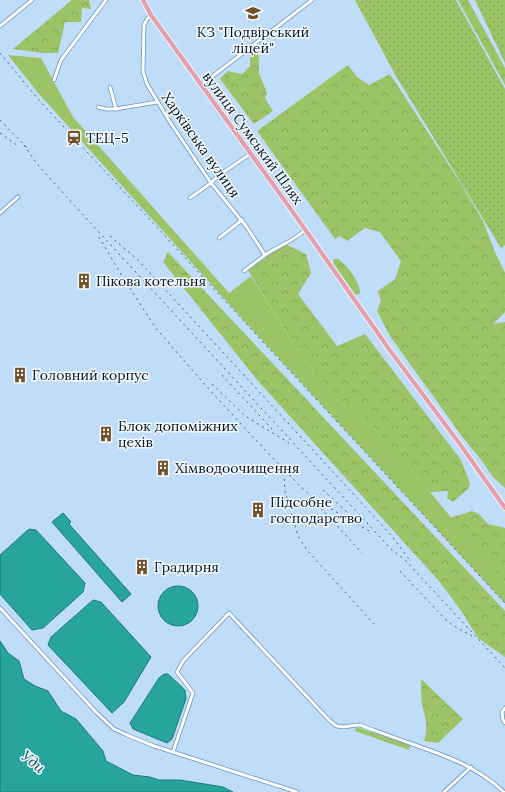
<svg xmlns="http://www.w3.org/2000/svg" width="505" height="792" font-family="Lora,serif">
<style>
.grass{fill:url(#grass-tufts)}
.forest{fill:url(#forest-crowns)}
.park{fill:#9cc366}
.garden{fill:url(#garden-dots)}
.water{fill:#27a59c;stroke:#1c7a79}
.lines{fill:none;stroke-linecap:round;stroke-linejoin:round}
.street-casing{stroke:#6593bf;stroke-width:4.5}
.primary-casing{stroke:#fff;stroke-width:6}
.street{stroke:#fff;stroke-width:3}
.primary{stroke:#e1a0ae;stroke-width:4.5}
.rail{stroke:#485d72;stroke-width:1;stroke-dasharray:2 4;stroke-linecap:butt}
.labels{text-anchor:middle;stroke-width:3;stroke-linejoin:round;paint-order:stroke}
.poi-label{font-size:14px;fill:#041526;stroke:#f5faff;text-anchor:start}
.street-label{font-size:14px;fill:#041526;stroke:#f5faff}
.water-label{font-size:15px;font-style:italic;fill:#165853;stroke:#f5faff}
</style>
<defs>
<pattern id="grass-tufts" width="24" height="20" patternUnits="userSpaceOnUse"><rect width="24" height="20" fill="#9cc366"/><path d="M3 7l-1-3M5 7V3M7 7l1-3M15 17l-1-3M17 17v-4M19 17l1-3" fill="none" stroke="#85a758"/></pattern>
<pattern id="forest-crowns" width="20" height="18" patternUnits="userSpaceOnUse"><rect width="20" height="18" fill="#9cc366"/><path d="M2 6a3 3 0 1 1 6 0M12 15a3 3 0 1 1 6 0" fill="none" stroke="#85a758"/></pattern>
<pattern id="garden-dots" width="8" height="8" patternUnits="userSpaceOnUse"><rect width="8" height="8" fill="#9cc366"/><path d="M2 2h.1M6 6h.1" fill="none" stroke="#85a758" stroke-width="1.8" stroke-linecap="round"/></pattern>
</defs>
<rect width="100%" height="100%" fill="#bfdcf8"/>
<path class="grass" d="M334,259h4c10,7 21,22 22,34l-2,2 -3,-1 -21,-30 -1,-3z"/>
<g class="forest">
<path d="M72,0h17l2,9 -9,-1 -1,14h-16l-7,31h-15l-30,-4z"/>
<path d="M458,0h10l37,68v17z"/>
<path d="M258,49l1,12v12l8,20 -2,5 8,13 -19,13 -34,-45 8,-8 14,3 8,-8v-11z"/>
<path d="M348,65l9,12 12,8 21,-11 70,108 23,39 12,31 10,21v39l-12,12 12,-2v166l-12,-11 -11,-16 -21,-26 -71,-99 -13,-25 4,-10 -3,-10 17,-12 6,-18 -21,-29 -15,-4 -18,13 -7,-5 -5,3 -78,-108z"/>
<path d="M285,244l21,10 5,19 -13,21 39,52 28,-12 96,126 9,24 -1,4 -16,14 -6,-4 1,-7 -18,1 -75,-85 -13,-2 -45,-55 -49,-80z"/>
<path d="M168,252l337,359v46l-27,-19 -16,-26 -23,-31 -181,-200 -95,-119z"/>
<path d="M472,511l7,3 9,10 17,4v55l-55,-65z"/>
<path d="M421,679l42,40 -25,24 -14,-2c5,-13 1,-24 -2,-37 -1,-8 -1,-17 -1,-25z"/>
<path d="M356,727l54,18 -1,5 -54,-19z"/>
</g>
<path class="park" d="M8,55l33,3 32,59 156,176 22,-17 46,74 45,55 13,2 75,85 75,91v20l-257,-278 -209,-231z"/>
<g class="garden">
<path d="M355,0h4l1,1 2,-1h94l49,89v156l-4,3 -105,-172z"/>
<path d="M475,0h30v63z"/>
</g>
<g class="water">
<path d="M63,513l8,9 -2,2 62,70 -9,8 -70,-80z"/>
<path d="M29,529l7,1 49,53 -2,9 -40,36 -11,2 -32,-36v-39z"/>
<circle cx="178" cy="606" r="20"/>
<path d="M93,600l8,2 50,55 -27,45 -12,11 -64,-68 3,-8z"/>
<path d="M0,641l8,12 11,8 5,18 11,7 13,5 13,20 15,8 27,32 3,10 27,14 17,2 9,3h21l43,7 10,5h-233z"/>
<path d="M164,674h4l17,16 1,9 -14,40 -5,4 -34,-14 -3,-6 29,-45z"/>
</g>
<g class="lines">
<defs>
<g id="street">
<path d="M151,15l-4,4 -3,6 -1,47 4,12 23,38 41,61 35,43 19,29 -21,16"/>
<path d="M0,26l32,-26"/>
<path d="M54,80l7,-20 45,-60"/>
<path d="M201,85l111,-85"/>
<path d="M98,107l8,2h10l-6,-22"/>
<path d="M116,109l41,-7"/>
<path d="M190,198l21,-15 7,-7 32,-22"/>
<path d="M0,213l18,-16"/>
<path d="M219,238l23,-18"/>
<path d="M265,255c13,-9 29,-14 40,-25"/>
<path d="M0,608l96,104 18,17 13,6 27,11 143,46"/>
<path d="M505,708l-3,4 1,8 2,3"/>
<path d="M173,752l20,-59 -16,-21 6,-11 46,-48 100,107c2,1 5,5 8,6 6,3 16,-2 23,-1 19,7 37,14 55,20 34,12 62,22 89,47"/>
<path d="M444,792l27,-25"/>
</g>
<path id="primary" d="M143,0l8,15 144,200 94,134 73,98 43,61"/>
</defs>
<use href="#street" class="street-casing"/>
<use href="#primary" class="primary-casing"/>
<use href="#street" class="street"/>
<use href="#primary" class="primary"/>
<g class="rail">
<path d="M0,53l38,46 467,504"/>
<path d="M0,120l28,29"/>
<path d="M0,133l18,13"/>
<path d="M24,145l14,20 35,39 318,345 14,11 100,108"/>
<path d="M110,236l28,24 253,275 18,24"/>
<path d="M99,237l20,34 36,56 51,59 61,66 32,33 15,14 57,33"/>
<path d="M222,375l50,54"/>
<path d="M212,384l33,32 44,27"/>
<path d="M279,468l5,10 1,13 13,45 9,14 67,74"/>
<path d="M323,490l25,23"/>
<path d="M317,504l45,49"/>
<path d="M400,571l45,48 9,7 18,10"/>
</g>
</g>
<defs>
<symbol id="school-bare" viewBox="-9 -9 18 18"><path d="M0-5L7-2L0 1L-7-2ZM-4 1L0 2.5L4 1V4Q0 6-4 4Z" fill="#725028" stroke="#f5faff" stroke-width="2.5" paint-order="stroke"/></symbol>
<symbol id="station-bare" viewBox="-9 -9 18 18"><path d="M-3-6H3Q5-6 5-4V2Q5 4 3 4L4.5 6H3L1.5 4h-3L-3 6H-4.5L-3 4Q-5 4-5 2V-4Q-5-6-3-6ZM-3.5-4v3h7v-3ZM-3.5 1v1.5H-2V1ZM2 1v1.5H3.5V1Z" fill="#725028" stroke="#f5faff" stroke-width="2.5" paint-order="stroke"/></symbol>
<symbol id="building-bare" viewBox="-9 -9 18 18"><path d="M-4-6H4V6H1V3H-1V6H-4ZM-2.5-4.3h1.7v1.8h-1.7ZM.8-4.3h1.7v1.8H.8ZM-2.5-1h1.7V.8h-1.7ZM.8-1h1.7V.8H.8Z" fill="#725028" stroke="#f5faff" stroke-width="2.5" paint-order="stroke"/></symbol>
</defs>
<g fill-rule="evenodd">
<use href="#school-bare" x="242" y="2" width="22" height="22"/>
<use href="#station-bare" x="63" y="127" width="22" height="22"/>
<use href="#building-bare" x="73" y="270" width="22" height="22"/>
<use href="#building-bare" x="9" y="364" width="22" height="22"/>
<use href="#building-bare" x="95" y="423" width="22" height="22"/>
<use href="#building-bare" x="152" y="457" width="22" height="22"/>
<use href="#building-bare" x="247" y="499" width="22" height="22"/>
<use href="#building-bare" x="131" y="556" width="22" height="22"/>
</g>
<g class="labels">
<g class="poi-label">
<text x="253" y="37" text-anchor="middle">КЗ "Подвірський<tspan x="253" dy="16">ліцей"</tspan></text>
<text x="86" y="143">ТЕЦ-5</text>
<text x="96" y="286">Пікова котельня</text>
<text x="32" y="380">Головний корпус</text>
<text x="118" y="431">Блок допоміжних<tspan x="118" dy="16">цехів</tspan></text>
<text x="175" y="473">Хімводоочищення</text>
<text x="270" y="507">Підсобне<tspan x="270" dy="16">господарство</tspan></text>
<text x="154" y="572">Градирня</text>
</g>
<g class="street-label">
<text transform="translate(253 138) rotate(54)" y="5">вулиця Сумський Шлях</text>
<text transform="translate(201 145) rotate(55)" y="5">Харківська вулиця</text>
</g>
<g class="water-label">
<text transform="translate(33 762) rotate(40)" y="5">Уди</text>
</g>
</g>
</svg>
